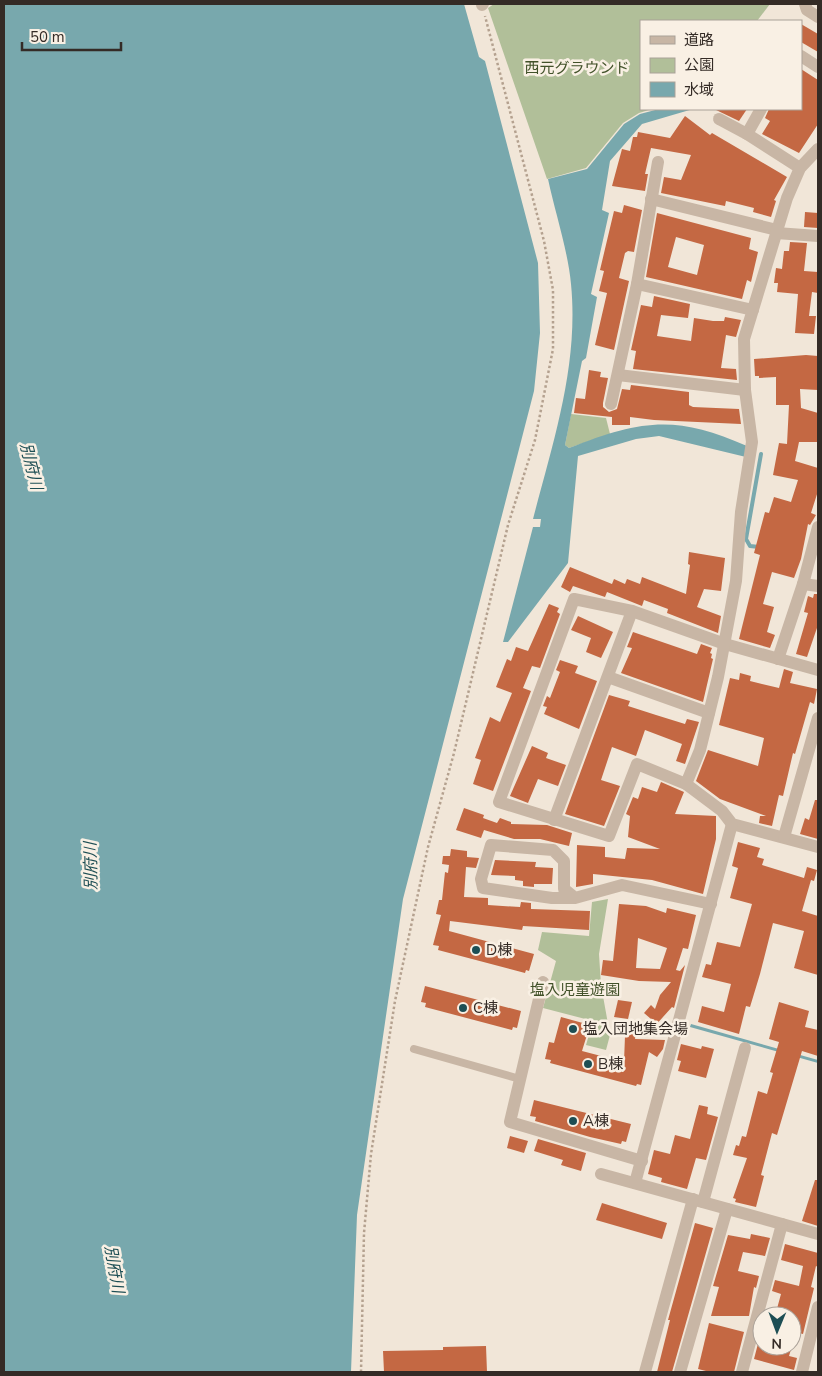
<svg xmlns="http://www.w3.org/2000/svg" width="822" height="1376" font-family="'Nunito Sans','Noto Sans JP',sans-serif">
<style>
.green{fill:#b1bf99}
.water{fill:#78a8ad}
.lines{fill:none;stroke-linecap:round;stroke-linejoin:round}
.stream{stroke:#78a8ad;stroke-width:4}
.building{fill:#c46843;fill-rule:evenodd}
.path{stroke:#b4a18f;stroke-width:2.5;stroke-dasharray:2.5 2.5;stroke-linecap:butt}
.service{stroke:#c8b6a5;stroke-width:8}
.minor{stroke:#c8b6a5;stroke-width:12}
.tertiary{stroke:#c8b6a5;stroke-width:12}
.poi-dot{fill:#1d4e54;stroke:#f9f0e4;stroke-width:2}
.labels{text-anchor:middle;stroke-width:5;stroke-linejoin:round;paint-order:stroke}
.park-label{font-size:15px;fill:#42522a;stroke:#f9f0e4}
.poi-label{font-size:15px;fill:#342b26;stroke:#f9f0e4;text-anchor:start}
.water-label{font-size:16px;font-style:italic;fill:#1d4e54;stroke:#f9f0e4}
</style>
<rect width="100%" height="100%" fill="#f1e6d8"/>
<g class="green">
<path d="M494,4h276l-13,17h-116v88h11l-13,4 -16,10 -37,45 -39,11 -59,-171z"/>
<path d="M571,414l35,4 4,16 -41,14 -4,-3z"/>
<path d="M608,899l-9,55 2,31 9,50 -4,15 -20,-5 7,-24 -50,-13 13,-47 -18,-11 4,-18 47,4 3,-34z"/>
</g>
<g class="water">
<path d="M4,4h460l15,53 6,4 53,202 2,70 -6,58 -131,508 -46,316 -6,157h-347z"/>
<path d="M659,109h34l-51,15 -32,37 -8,49 7,3 -18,81 6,3 -11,61 -4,3 -17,84 4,3c71,-28 107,-34 178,-2l-1,11 -87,-21 -23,3 -58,17 -10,107 -60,79h-5l30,-115h7l1,-8h-8c20,-77 46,-154 38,-235 -3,-33 -16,-72 -23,-105l39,-10 37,-45 16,-10z"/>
<path d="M691,1024l127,36v3l-128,-36z"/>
</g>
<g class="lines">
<path class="stream" d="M759,547l-9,-1 -4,-7 15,-85"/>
</g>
<g class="building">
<path d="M801,24l17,10v18l-17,-10z"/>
<path d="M801,69l17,11v44l-19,29 -37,-19 8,-13 -5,-3 4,-9h32z"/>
<path d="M714,109h33l-8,12z"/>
<path d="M685,116l25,19 2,-2 75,44 -13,23 2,1 -5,16 -18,-5 1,-4 -28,-7 -1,5 -64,-13 3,-16 17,3 10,-25 -40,-7 -6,26h3l-3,17 -33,-5 10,-37 8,2 3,-14h4l1,-5 32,6z"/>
<path d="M624,205l18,5 -8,42 -6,-1 -3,2 -6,25 10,3 -15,69 -19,-5 12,-52 -8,-2 5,-20 -4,-1 14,-59 8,2z"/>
<path d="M805,212l13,1v15l-14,-1z"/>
<path d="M657,213l94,25 -2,11 9,3 -7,30 -4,-2 -5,19 -96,-22zM676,237l28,8 -7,30 -29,-8z"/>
<path d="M790,242l17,1 -3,28 14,1v21l-6,-1 -3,24h7l-2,18 -19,-1 3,-39 -21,-2 1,-9h-4l2,-15 6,1 2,-18h5z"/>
<path d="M654,296l36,8 -2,14 -27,-3 -4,21 34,5 3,-23 19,3h11l1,-4 16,3 -5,17 -10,-2 -5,33 15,1 1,11 -104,-11 3,-18 -5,-1 10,-45 11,2z"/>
<path d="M806,355l12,1v34l-18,-1 1,19 17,5v29h-19l-4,19 23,7v23l-7,22 5,2 -6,10 -2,-1 -7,35 -7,19 -22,-6 -9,32 11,3 -7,25 8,3 -5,13 -31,-9 21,-84 -6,-2 11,-41 4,1 5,-16 17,5 7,-22 -25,-5 6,-32 8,1 2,-39h-13v-28l-17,1v-2h-4l-1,-17z"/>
<path d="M589,370l12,2 -1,5 8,1 -5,25v4l6,5 8,-3 5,-20 8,1 1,-5 58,7v13l4,2 46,2 2,15 -87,-4 -24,-3v8h-18v-8l-38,-4 2,-15 9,1z"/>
<path d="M689,552l36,6 -4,33 -17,-2 -7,18 24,9 -3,17 -51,-20 1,-4 -24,-9 -2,6 -35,-14 -2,5 -32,-11 -3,6 -9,-5 9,-20 42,17 2,-5 11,5 2,-5 13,5 2,-7 44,17 4,-29 -2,-1z"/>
<path d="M814,594h4v31l-11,32 -11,-3 12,-41 -4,-1 4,-16 5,2z"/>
<path d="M549,604l10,4 -2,4 3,2 -20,54 -8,-2 -9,22 8,3 -38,100 -20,-7 8,-24 -6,-2 15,-41 10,5 12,-29 -16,-6 11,-28 4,2 5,-14 12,4z"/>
<path d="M578,616l35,16 -12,26 -15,-6 5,-14 -20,-8z"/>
<path d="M633,632l64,22 4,-10 11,4 -2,5 2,1 -1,4 2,1 -10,43 -82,-29 11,-25 -5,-1z"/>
<path d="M560,660l18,6 -3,7 22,8 -18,48 -35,-15 3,-7 -4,-1 4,-10 3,2 10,-26 -4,-2z"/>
<path d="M784,669l9,3 -3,11 27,6 -3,15 -4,-2 -15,52 -2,-1 -10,43 -4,-1 -7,31 -13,-3 1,-7h6l-46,-17 -24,-18 12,-31 50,16 6,-28 -45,-13 11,-47 9,2 1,-7 11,3 -1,5 29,7z"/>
<path d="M609,695l21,6 -2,5 28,9 29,9 2,-5 12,3 -14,42 -9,-3 6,-17 -37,-14 -9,26 -24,-9 -11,33 19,6 -16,40 -39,-12z"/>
<path d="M532,746l16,7 -2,5 20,7 -8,21 -20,-7 -10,24 -18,-7z"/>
<path d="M661,782l23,10 -9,22 41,2v23l-13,55 -51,-14 -59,-6v10l-17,3 1,-42 28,2v10l20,2 2,-11 33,1 -32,-12 2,-21 -4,-2 7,-17 5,2 4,-12 15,5z"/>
<path d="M815,800h3v39l-18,-5 5,-16 4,2z"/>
<path d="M464,808l20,7 -1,3 14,5 3,-5 11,4v2l36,1 25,8 -3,13 -29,-7h-26l-30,-9 -3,8 -25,-8z"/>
<path d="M738,842l22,6 -3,9 7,2 -2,6 42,13 3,-11 10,3 -3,11 -3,-1 -9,31 16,5v59l-24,-7 10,-37 -31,-8 -13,51 -10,33 -4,-1 -7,28 -41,-12 4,-16 22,6 7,-28 -29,-7 4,-13 5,1 6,-23 23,5 12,-43 -22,-6 8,-30 -6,-2z"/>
<path d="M451,849l16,2v6l12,1 -3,10 -10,-1 -2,30 24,1v7l32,2 1,-5 10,1v6l59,2 -1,19 -66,-4 -1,4 -72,-9 -1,10 85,23 -5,17 -3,-1 -1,3 -87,-23 1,-4 -6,-1 8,-30 -5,-1 3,-14h3l3,-28 3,1 1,-8 -7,-1 1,-8h7z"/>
<path d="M495,860l41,2 -1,5 18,1 -1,16h-18v3l-11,-1v-5l-8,-1v-4l-24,-1z"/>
<path d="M619,904l27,2 20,7 1,-5 29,7 -8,34 -5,-1 -7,22 4,1 5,-6 -11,43 -2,-1 -27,30 6,-18 -7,-6 7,-8 4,4 5,-14 11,-13 -32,-1 -38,-6 2,-15 10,1zM638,938l29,10 -7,21 -24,-1z"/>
<path d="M425,986l96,25 -4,17 -4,-1 -1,3 -87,-23 1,-4 -5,-1z"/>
<path d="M618,1000l14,2 -4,17 -14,-2z"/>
<path d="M779,1002l30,9 -4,16 13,3v26l-16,-5 -25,84 -5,-2 -11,42 3,1 -8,31 -21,-5 1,-3 -3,-1 14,-40 -14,-3 3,-10 3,1 3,-10 4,1 12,-46 9,3 6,-21 -3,-1 9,-30 -10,-3z"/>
<path d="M561,1017l29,8 -8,26 42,11 1,-26 3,-4h8l-1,7 30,1 -2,9 -6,8 -8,-5 -8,33 -4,-1 -1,2 -86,-23 1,-3 -6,-1 4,-17 5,1z"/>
<path d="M681,1044l20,5 1,-3 12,3 -8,29 -28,-7 3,-10 -4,-1z"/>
<path d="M534,1100l97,24 -5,18 -4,-1 -1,3 -31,-7 -55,-16 1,-4 -6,-1z"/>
<path d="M699,1105l9,2 -1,7 11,3 -12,43 -10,-2 -9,31 -26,-7 1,-4 -14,-4 6,-24 16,4 5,-19 15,4z"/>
<path d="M510,1136l18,5 -4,12 -17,-5z"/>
<path d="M538,1139l48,14 -5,18 -20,-6 2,-5 -29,-9z"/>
<path d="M815,1180h3v46l-16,-5z"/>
<path d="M602,1203l65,20 -5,16 -66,-19z"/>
<path d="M695,1223l18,5 -41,144h-15l13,-52h-2z"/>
<path d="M751,1234l19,4 -5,18 -22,-4 -5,19 21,5 -3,12 -2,-1 -5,29h-38l8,-29 -6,-1 15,-51 22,4z"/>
<path d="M785,1244l33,9v14l-2,-1 -5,21 3,1 -11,46 -11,-3v-15h-17l6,-22 -9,-3 3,-11 24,6 4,-20 -22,-6z"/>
<path d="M709,1323l35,9 -10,40h-24l-12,-3z"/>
<path d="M760,1336l2,1v9h30l-3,10 8,2 -3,12 -40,-11z"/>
<path d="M486,1346l1,26h-103l-1,-21 60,-1v-3z"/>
</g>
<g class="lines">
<path class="path" d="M361,1372l3,-139 7,-79 24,-153 33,-154 26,-94 54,-228 27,-85 18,-91v-59l-9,-49 -59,-225"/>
<path class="service" d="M414,1049l106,30"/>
<g class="minor">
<path d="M805,4l2,6 11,7"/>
<path d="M482,5l1,-1"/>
<path d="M801,56l17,11"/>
<path d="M761,109l-14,25 53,34"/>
<path d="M719,119l28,15"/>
<path d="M651,199l126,31"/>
<path d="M776,233l42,3"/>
<path d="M637,284l116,26"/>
<path d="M618,375l127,15"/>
<path d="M611,404l26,-120 21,-122"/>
<path d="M803,584l15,2"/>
<path d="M778,659l25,-75 15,-57"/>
<path d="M818,670l-93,-26 -93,-33 -58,-12 -75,203 110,34 28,-72 49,20 36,27 10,13 86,23"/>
<path d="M608,677l101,36"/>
<path d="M686,784l14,-34 18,-73 18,-96 5,-69 11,-70 -7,-52 -1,-51 43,-141 13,-30 18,-19"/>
<path d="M554,820l78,-209"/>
<path d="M784,837l34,-119"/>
<path d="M575,898l-11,-9v-28l-11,-11 -62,-5 -10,34 2,9 69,10h23l47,-13 89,19"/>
<path d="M543,982l-33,140 132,39"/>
<path d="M601,1174l217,60"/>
<path d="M635,1183l97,-359"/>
<path d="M703,1202l42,-154"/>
<path d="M680,1372l47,-163"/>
<path d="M742,1372l40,-148"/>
<path d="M802,1372l16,-65"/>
</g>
<path class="tertiary" d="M645,1372l48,-173"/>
</g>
<g class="poi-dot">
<circle cx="476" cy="950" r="5"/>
<circle cx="463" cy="1008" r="5"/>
<circle cx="573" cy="1029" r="5"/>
<circle cx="588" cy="1064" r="5"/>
<circle cx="573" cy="1121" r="5"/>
</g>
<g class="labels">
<g class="park-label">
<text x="577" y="73">西元グラウンド</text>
<text x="575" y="995">塩入児童遊園</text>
</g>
<g class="poi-label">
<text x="486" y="955">D棟</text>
<text x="473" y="1013">C棟</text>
<text x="583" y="1034">塩入団地集会場</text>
<text x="598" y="1069">B棟</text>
<text x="583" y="1126">A棟</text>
</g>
<g class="water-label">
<text transform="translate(32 466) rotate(76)" y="6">別府川</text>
<text transform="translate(90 866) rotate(-91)" y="6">別府川</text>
<text transform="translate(115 1269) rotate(80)" y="6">別府川</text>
</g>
</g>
<rect width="822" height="1376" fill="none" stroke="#342b26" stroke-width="10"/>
<rect x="640" y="20" width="162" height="90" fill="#f9f0e4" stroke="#aaa198"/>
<rect x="650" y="36" width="25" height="8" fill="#c8b6a5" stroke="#aaa198"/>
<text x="684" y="45" font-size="15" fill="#342b26">道路</text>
<rect x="650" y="58" width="25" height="15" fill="#b1bf99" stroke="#aaa198"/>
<text x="684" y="70" font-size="15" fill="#342b26">公園</text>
<rect x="650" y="82" width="25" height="15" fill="#78a8ad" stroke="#aaa198"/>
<text x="684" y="95" font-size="15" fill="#342b26">水域</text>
<g transform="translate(777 1331) rotate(181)"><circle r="24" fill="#f9f0e4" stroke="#aaa198"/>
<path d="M0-4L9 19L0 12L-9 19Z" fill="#1d4e54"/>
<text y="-8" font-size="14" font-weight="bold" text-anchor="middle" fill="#342b26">N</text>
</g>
<path d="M22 42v8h99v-8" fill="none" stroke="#342b26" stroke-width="2.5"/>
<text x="30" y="42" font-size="15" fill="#342b26" stroke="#f9f0e4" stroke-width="4" paint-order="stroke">50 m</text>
</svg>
